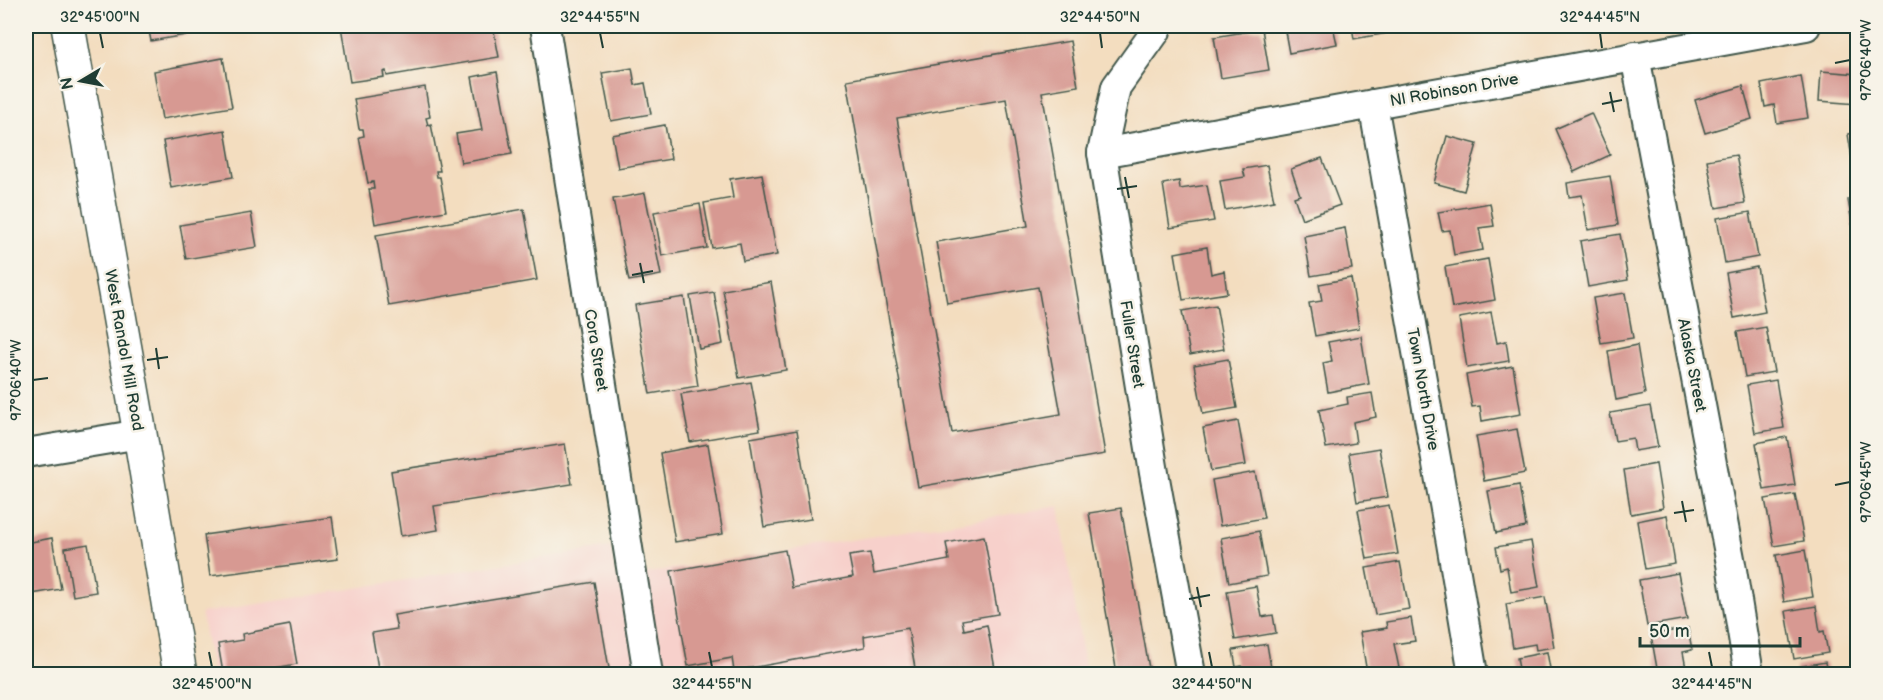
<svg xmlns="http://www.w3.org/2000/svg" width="1883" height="700" font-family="'Balsamiq Sans',sans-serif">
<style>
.built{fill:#f7d0cb}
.building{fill:#d79992;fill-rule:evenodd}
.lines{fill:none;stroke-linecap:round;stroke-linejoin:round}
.minor-casing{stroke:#3f5549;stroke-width:32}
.major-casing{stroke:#3f5549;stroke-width:36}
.minor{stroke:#fff;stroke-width:28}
.major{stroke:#fff;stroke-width:33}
.ticks{fill:none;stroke:#1f3d34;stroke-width:2}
.labels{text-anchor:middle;stroke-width:5;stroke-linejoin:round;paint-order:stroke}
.street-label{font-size:16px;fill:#1f3d34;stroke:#f7f3e8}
.neatline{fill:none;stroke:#1f3d34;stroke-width:2}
.ticks-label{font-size:15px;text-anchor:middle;fill:#1f3d34}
</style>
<rect width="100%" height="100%" fill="#f7f3e8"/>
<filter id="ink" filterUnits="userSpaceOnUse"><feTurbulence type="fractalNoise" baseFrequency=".0167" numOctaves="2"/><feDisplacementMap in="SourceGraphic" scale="12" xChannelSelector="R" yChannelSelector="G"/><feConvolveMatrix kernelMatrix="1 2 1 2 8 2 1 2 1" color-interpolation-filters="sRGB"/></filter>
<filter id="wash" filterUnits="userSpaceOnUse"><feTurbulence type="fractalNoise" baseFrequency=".008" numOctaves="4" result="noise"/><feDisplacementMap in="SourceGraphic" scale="24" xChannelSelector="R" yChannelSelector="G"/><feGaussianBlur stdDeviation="1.35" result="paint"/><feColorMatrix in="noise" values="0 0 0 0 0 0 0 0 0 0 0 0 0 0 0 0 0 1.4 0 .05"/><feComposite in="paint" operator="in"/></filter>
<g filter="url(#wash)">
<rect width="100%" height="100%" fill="#f3ddbf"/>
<path class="built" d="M1059,506l27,168h-873l-12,-61 410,-66 6,31z"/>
<g id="blocks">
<g class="building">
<path d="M148,26h61l1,5 -59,10z"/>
<path d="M341,26h152l6,31 -112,19 -1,-5 -3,1 1,5 -34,5z"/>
<path d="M1284,26h49l4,18 -48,9z"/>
<path d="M1352,26h41l1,6 -40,7z"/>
<path d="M1262,29l7,41 -48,8 -7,-41z"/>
<path d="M1070,41l8,45 -36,6 63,362 -187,33 -71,-407zM1006,99l22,127 -92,16 11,61 91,-16 23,127 -109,19 -55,-315z"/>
<path d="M223,58l9,49 -70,12 -8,-48z"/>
<path d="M632,68l3,17 10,-2 6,31 -40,7 -9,-48z"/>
<path d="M1821,71l37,3v30l-39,-3z"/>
<path d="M497,72l15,82 -51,9 -5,-29 26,-4 -10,-53z"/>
<path d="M1801,76l7,42 -31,5 -3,-18 -9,2 -4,-23z"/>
<path d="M1743,86l9,33 -47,14 -10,-33z"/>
<path d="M425,87l5,30 -4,1 2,7 3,-1 9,47h-4l1,6h3l6,34 -71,13 -6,-35h5l-1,-7 -5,1 -9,-46 5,-1 -1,-7h-4l-5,-30z"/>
<path d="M1591,113l19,42 -36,17 -19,-43z"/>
<path d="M665,125l6,34 -53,9 -6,-33z"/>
<path d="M225,130l8,47 -62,11 -8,-47z"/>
<path d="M1858,133v50h-2l-8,-49z"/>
<path d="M1447,136l30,8 -13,47 -30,-8z"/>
<path d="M1736,155l9,48 -29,5 -9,-48z"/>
<path d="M1322,158l18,47 -38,14 -8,-22 6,-2 -9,-26z"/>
<path d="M1267,165l7,36 -49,9 -5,-29 25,-4 -2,-8z"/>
<path d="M762,174l15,81 -34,6 -3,-18 -28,5 -8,-45 29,-5 -3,-19z"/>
<path d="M1610,176l8,49 -30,5 -6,-35 -13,2 -2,-14z"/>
<path d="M1179,181l1,8 27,-4 7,36 -44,7 -7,-44z"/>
<path d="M645,193l16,82 -32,6 -16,-82z"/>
<path d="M1858,199v28l-5,1 -5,-28z"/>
<path d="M1490,203l4,23 -15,2 4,22 -29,5 -4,-25 -8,1 -4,-19z"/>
<path d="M700,204l7,44 -45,8 -8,-44z"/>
<path d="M524,209l13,71 -148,26 -13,-71z"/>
<path d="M1750,212l8,45 -33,6 -8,-45z"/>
<path d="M251,213l6,34 -71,12 -6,-34z"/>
<path d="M1345,228l7,41 -41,7 -7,-40z"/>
<path d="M1620,234l8,46 -40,7 -8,-46z"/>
<path d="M1207,247l4,27 13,-3 3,22 -44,7 -8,-47z"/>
<path d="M1488,259l7,41 -43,8 -7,-41z"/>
<path d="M1757,267l8,45 -31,6 -8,-45z"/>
<path d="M1351,278l8,50 -44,8 -6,-33 13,-2 -3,-17z"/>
<path d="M771,282l15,88 -47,8 -16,-88z"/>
<path d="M714,292l9,52 -24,5 -9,-53z"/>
<path d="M1625,293l8,45 -32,5 -8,-45z"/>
<path d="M684,297l14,89 -48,8 -15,-89z"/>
<path d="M1216,305l8,44 -34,6 -8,-44z"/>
<path d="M1491,312l6,31 9,-2 3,20 -42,7 -8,-50z"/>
<path d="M1766,327l8,45 -29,5 -8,-45z"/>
<path d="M1361,336l8,48 -41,8 -5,-29 9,-2 -4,-19z"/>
<path d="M1637,345l8,49 -29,6 -8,-49z"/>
<path d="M1228,359l9,49 -34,6 -9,-49z"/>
<path d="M1513,366l8,48 -39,7 -2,-15 -8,1 -6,-32z"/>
<path d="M1776,380l8,48 -29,5 -8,-48z"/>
<path d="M751,382l9,48 -70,12 -9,-48z"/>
<path d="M1372,393l4,24 -23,5 3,21 -30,5 -7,-38 29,-6 -1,-7z"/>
<path d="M1650,406l8,41 -23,4 -2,-13 -18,3 -5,-28z"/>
<path d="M1238,421l8,44 -35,6 -8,-43z"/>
<path d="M1517,429l8,44 -41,8 -8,-45z"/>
<path d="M797,430l14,89 -47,8 -14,-89z"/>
<path d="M1787,437l8,48 -31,5 -8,-47z"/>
<path d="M565,444l7,40 -138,22 4,24 -37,6 -10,-65z"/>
<path d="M708,444l15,90 -48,8 -15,-89z"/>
<path d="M1379,448l9,49 -31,5 -8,-49z"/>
<path d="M1656,464l7,44 -32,6 -7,-44z"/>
<path d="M1255,472l9,46 -44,8 -8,-46z"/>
<path d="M1519,485l7,42 -30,6 -8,-42z"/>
<path d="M1795,494l9,47 -30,5 -9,-47z"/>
<path d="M1389,505l9,49 -31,5 -9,-49z"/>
<path d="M1121,508l29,166h-33l-28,-161z"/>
<path d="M1667,515l8,49 -30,5 -8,-48z"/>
<path d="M332,517l6,42 -128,17 -6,-41z"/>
<path d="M1259,531l8,45 -38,7 -8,-45z"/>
<path d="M984,536l14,78 -36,6 2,10 23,-5 9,49h-89l-1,-5 9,-1 -7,-40 -44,8 1,11 -131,24 -2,-13 -44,8 -17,-95 114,-21 7,38 61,-11 -4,-21 21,-3 4,21 75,-14 -3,-17z"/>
<path d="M52,538l9,51 -35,6v-34l1,-1 -1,-17z"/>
<path d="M1531,541l8,46 -28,5 -4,-25 -7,2 -4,-22z"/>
<path d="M88,544l8,48 -23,4 -8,-48z"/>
<path d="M1805,550l8,47 -29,5 -8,-47z"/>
<path d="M1400,562l9,47 -34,6 -9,-47z"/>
<path d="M1678,573l9,46 -40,7 -8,-46z"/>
<path d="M594,582l16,92h-231l-7,-41 25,-4 -3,-14z"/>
<path d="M1256,586l6,31 11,-2 3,18 -41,7 -8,-49z"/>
<path d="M1545,597l9,50 -18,3 -1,-6 -22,4 -7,-44z"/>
<path d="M1816,606l4,26 4,-1 4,22 -34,6 -8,-48z"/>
<path d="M1411,618l4,23 -21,3 5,24 -32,5 -7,-41 27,-4 -1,-6z"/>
<path d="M290,625l7,39 -50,9 -1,-4 -23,4 -5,-29 25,-4 -1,-6z"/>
<path d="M1688,628l4,22 -9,2 4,22h-29l-7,-39z"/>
<path d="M1267,644l5,30h-29l-1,-8 -6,1 -3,-17z"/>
<path d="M1547,652l4,22h-31l-3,-16z"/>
<path d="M1825,662l2,12h-30l-1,-7z"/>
</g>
</g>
</g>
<g filter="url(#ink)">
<use href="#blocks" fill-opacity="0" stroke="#3f5549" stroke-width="1.5"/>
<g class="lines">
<defs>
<g id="minor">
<path d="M545,26l103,648"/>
<path d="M1157,26l-1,5 -40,56 -14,66 52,320 37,201"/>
<path d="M1635,56l96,508 18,110"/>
<path d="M1373,104l78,439 22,131"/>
<path d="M1102,153l704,-127"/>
<path d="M26,453l114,-19"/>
</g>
<path id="major" d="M68,26l72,408 40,240"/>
</defs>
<use href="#minor" class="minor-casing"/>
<use href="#major" class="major-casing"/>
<use href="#minor" class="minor"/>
<use href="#major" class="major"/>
</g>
</g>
<path class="ticks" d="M100,33l3,15M600,33l3,15M1100,33l2,15M1600,33l2,15M1835,63l15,-3M1610,92l4,20M1602,104l20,-4M1125,177l4,21M1117,189l20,-3M640,263l4,20M632,275l21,-4M156,348l3,21M147,360l21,-3M33,380l15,-2M1835,485l15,-3M1682,501l4,21M1674,513l20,-3M1197,587l4,20M1189,599l21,-4M209,652l3,15M709,652l3,15M1209,652l3,15M1709,652l3,15"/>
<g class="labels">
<g class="street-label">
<text transform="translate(1454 89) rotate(-10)" y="6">Nl Robinson Drive</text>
<text transform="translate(1133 344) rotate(81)" y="6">Fuller Street</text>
<text transform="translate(125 350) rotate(80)" y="6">West Randol Mill Road</text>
<text transform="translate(597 350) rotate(81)" y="6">Cora Street</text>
<text transform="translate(1693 365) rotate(79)" y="6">Alaska Street</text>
<text transform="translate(1424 389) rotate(80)" y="6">Town North Drive</text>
</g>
</g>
<rect width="1883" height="700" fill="none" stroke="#f7f3e8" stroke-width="66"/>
<g transform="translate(81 81) rotate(260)" stroke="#f7f3e8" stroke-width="4.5" paint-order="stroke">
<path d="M0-4.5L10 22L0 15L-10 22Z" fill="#1f3d34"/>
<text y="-9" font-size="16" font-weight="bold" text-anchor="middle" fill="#1f3d34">N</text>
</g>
<path d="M1640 637v9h160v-9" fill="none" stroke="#1f3d34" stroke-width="3"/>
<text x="1649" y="637" font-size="18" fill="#1f3d34" stroke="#f7f3e8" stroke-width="4.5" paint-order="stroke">50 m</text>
<rect x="33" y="33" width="1817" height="634" class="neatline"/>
<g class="ticks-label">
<text x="100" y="22">32°45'00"N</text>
<text x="600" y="22">32°44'55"N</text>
<text x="1100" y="22">32°44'50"N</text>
<text x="1600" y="22">32°44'45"N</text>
<text transform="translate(1866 60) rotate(-90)" y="5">97°06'40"W</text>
<text transform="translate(16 380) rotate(-90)" y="5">97°06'40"W</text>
<text transform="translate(1866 482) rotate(-90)" y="5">97°06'45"W</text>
<text x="212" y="689">32°45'00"N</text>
<text x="712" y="689">32°44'55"N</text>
<text x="1212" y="689">32°44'50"N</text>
<text x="1712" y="689">32°44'45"N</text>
</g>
</svg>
